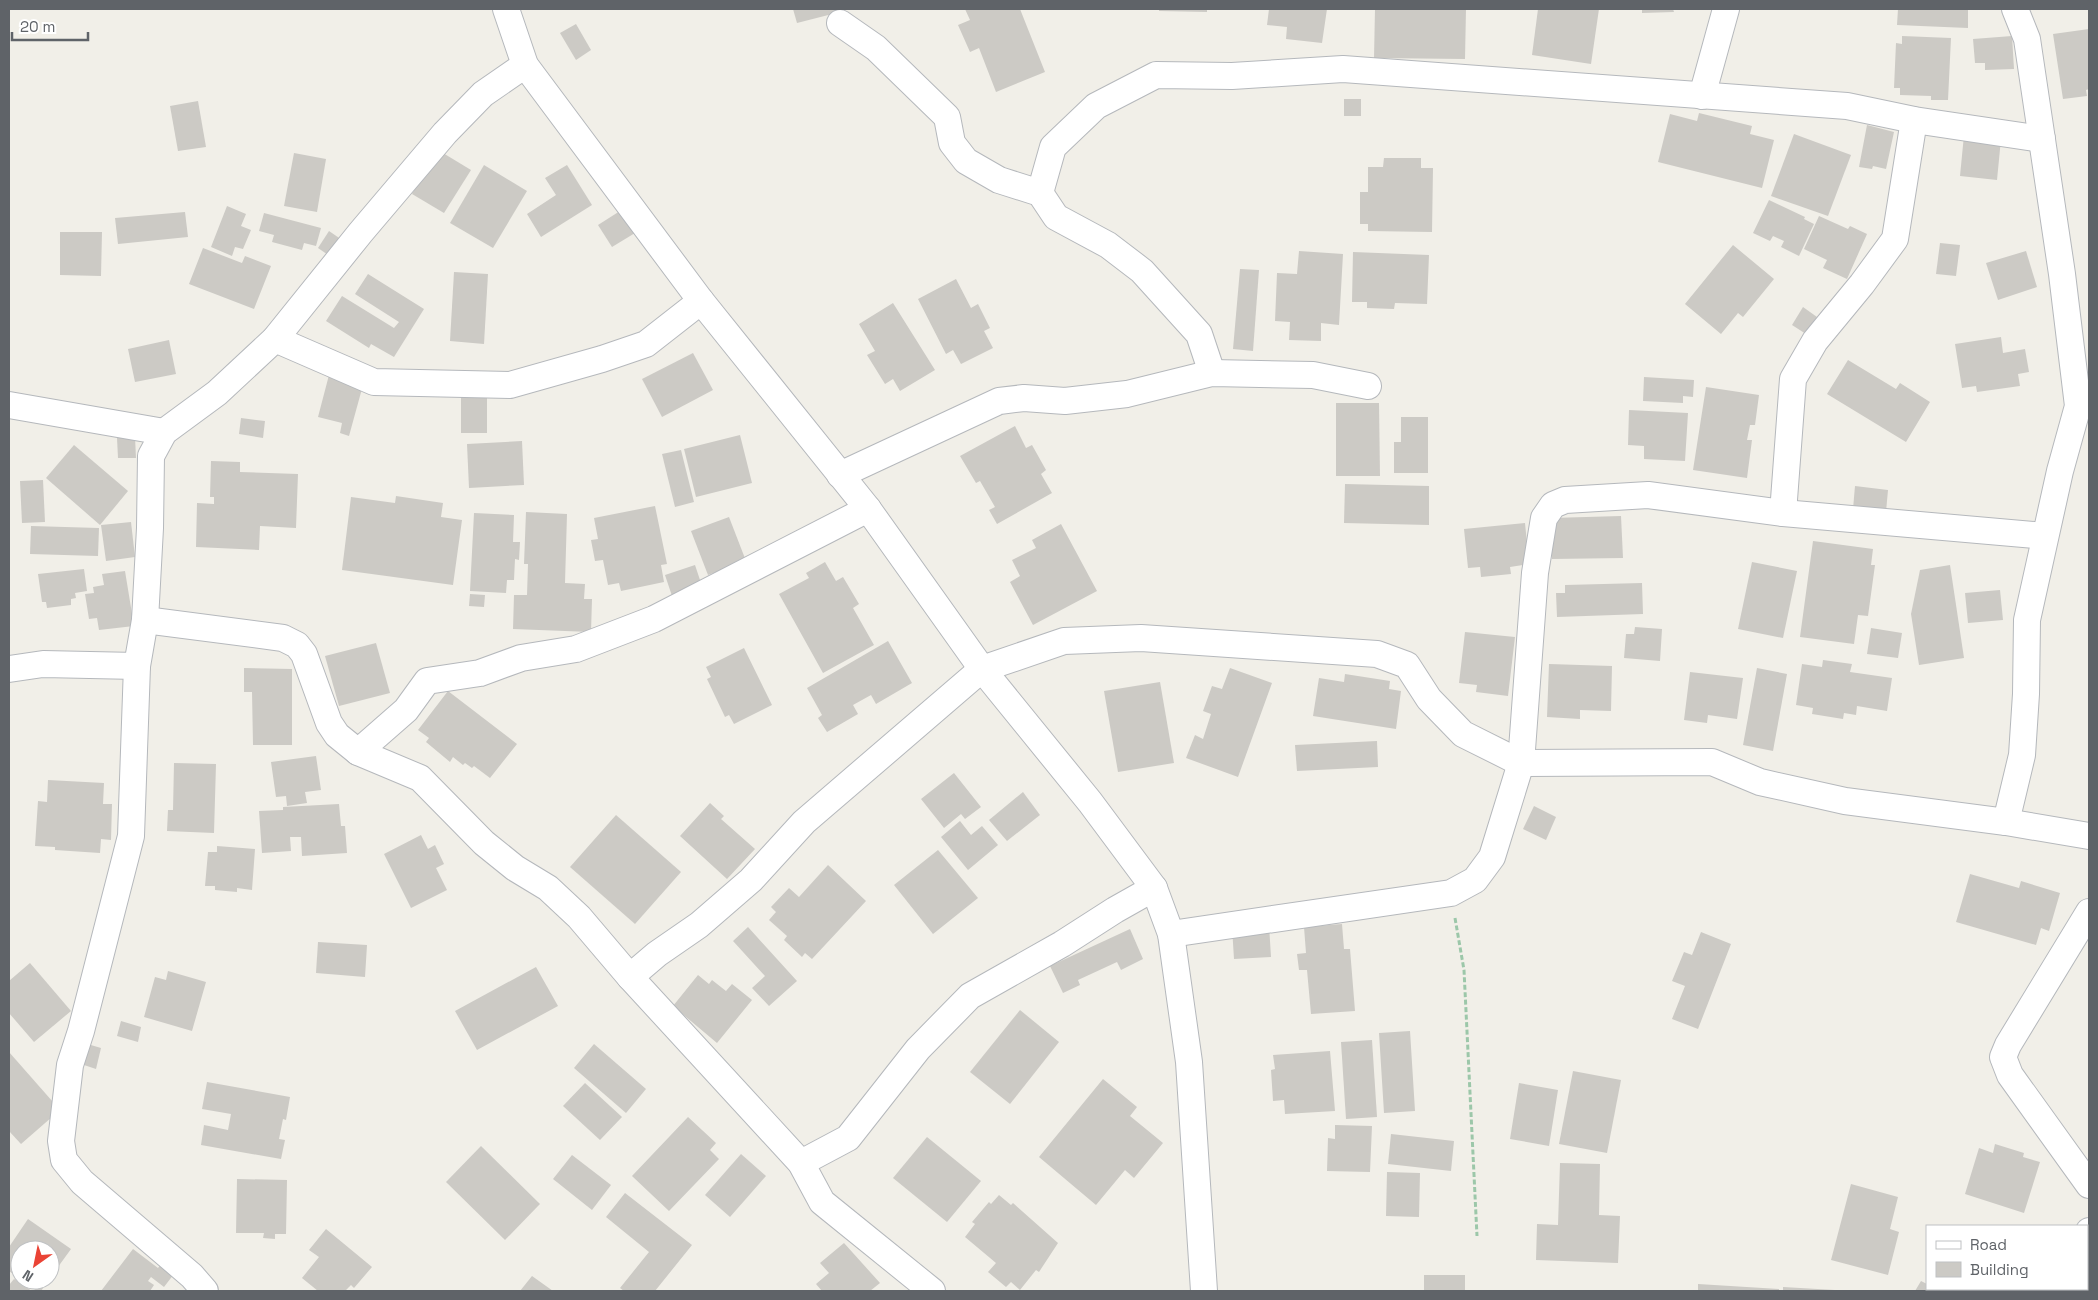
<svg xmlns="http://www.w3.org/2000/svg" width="2098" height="1300" font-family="'Space Grotesk',sans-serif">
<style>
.building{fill:#cccac5}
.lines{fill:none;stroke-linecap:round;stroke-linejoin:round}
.minor-casing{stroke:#b5b8bc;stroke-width:28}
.path{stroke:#9cc7a9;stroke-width:3;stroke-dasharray:5 2.5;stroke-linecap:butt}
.minor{stroke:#fff;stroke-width:26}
</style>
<rect width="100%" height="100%" fill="#f1efe8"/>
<g class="building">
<path d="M793,9h51v2l-47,12z"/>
<path d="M965,9h55l25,63 -49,20 -17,-44 -9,4 -12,-27 12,-5z"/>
<path d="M1159,9h48v3l-48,-1z"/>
<path d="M1269,9h58l-5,34 -36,-4 1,-12 -20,-2z"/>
<path d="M1375,9h91l-1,50 -91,-1z"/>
<path d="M1538,9h61l-8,55 -59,-9z"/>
<path d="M1642,9h31l1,3 -32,1z"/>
<path d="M1898,9h70v19l-71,-3z"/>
<path d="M576,24l15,26 -15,10 -16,-27z"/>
<path d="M2089,29v60l-3,1 1,6 -24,3 -10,-65z"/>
<path d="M1902,36l49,2 -3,62h-17v-4l-31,-1v-7h-6l2,-45 6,1z"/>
<path d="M2012,36l2,33 -29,1v-7h-10l-2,-24z"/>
<rect x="1344" y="99" width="17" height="17"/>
<path d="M198,101l8,46 -28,4 -8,-45z"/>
<path d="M1699,113l53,13 -2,8 24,6 -12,48 -104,-26 12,-48 27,7z"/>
<path d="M1867,125l27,7 -8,37 -13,-3 -1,3 -13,-2z"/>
<path d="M1794,134l57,21 -23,61 -57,-20z"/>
<path d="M1964,135l37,4 -4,41 -37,-4z"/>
<path d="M438,150l33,20 -27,43 -32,-19z"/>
<path d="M294,153l32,6 -9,53 -33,-6z"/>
<path d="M1384,158h37v10h12l-1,64 -64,-1v-7h-8v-32h8v-25h15z"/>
<path d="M484,165l43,26 -34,57 -43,-25z"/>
<path d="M567,165l25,40 -51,32 -14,-23 29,-19 -11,-17z"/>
<path d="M1769,200l36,17 -1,2 10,5 -15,32 -18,-9 3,-6 -11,-5 -3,5 -17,-8z"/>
<path d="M227,206l19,8 -5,12 10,4 -8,19 -8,-2 -3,9 -21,-9z"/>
<path d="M620,211l15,22 -23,14 -14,-22z"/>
<path d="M185,212l3,25 -70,7 -3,-26z"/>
<path d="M264,213l57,15 -5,18 -12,-3 -2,7 -30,-8 2,-7 -15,-4z"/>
<path d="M1819,216l29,13 2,-3 17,8 -20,45 -24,-11 4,-8 -23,-11z"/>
<path d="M329,231l16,11 -11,17 -16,-11z"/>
<path d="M60,232h42l-1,44 -41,-1z"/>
<path d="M1940,243l20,2 -4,31 -20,-2z"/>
<path d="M1733,245l41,34 -31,38 -5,-4 -17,21 -36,-30z"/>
<path d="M203,248l39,15 3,-7 26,10 -17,43 -65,-25z"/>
<path d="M1299,251l44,3 -4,71 -18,-2v18l-32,-1 1,-18 -15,-1 2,-48 20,1z"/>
<path d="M2026,251l11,36 -39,13 -12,-37z"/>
<path d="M1353,252l76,3 -2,49 -32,-1 -1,6 -27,-1v-6h-15z"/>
<path d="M1240,269l19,1 -6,81 -20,-2z"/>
<path d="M454,272l34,2 -4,70 -34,-3z"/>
<path d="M368,274l56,35 -30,48 -23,-13 -2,4 -43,-27 16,-25 52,32 5,-6 -44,-28z"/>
<path d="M956,279l15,29 7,-4 12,24 -6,3 9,17 -32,16 -8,-14 -7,4 -28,-55z"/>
<path d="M893,303l42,67 -35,21 -7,-12 -8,5 -18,-29 8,-4 -16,-27z"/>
<path d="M1803,307l14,10 -11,17 -14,-9z"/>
<path d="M2001,337l2,16 22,-4 4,23 -11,2 2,12 -43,6 -1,-6 -14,2 -7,-44z"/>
<path d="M169,340l7,34 -41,8 -7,-33z"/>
<path d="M693,353l20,37 -51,27 -20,-38z"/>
<path d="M1848,360l48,29 4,-6 30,19 -24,40 -79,-48z"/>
<path d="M329,375l34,10 -14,51 -9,-3 2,-10 -24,-6z"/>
<path d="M1644,377l50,3 -1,17 -10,-1v7l-40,-2z"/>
<path d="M1706,387l53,8 -4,30h-5l-3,15h5l-5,38 -54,-8z"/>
<rect x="461" y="394" width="26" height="39"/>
<path d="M1336,403h43l1,73h-44z"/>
<path d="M1629,410l59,3 -3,48 -41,-2v-13l-16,-1z"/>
<path d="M1401,417h27v56h-34v-31h7z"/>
<path d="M241,418l24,3 -2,17 -24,-4z"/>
<path d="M1015,426l11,22 6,-3 14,25 -5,4 11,19 -55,31 -8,-14 6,-3 -15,-26 -4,2 -16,-27z"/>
<path d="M740,435l12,48 -56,14 -12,-48z"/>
<path d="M135,437l1,21h-18l-1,-20z"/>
<path d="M522,441l2,44 -55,3 -2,-44z"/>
<path d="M74,445l54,46 -28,34 -54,-47z"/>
<path d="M681,450l13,52 -19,5 -13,-53z"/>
<path d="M211,461l29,1v10l58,2 -2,54 -36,-2 -1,24 -63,-3 1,-44 17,1v-7h-4z"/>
<path d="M43,480l2,42 -23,1 -2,-42z"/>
<path d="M1345,484l84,2v39l-85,-2z"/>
<path d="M1855,486l33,4 -2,22 -33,-3z"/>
<path d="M396,496l47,7 -2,14 21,3 -9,65 -111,-15 9,-73 44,6z"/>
<path d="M655,506l12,58 -6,1 3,17 -43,9 -2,-8 -11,2 -5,-25 -8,1 -4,-21 7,-1 -4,-21z"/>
<path d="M526,512l41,2 -2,69 20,1 -1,15h8l-1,33 -78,-3 1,-34h13l1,-31h-4z"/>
<path d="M474,513l40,2 -1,27h7l-1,18 -4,-1 -1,21h-7l-1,13 -36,-2z"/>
<path d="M1621,516l2,42 -71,1 -1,-41z"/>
<path d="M729,517l17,44 -38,14 -17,-44z"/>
<path d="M131,522l4,35 -29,4 -5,-36z"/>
<path d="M1525,523l4,41 -19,3 1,7 -30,3 -1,-10 -12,1 -4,-39z"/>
<path d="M1061,524l36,67 -64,34 -23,-43 10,-6 -8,-16 24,-12 -4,-8z"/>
<path d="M31,526l68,2 -1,28 -68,-2z"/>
<path d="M1813,541l60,8 -2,16h4l-7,51 -10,-1 -4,29 -54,-7z"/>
<path d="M825,562l11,19 7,-4 16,27 -6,4 21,37 -51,28 -44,-79 30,-16 -3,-5z"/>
<path d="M1752,562l45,9 -14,67 -45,-9z"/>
<path d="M695,565l7,21 -30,10 -7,-21z"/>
<path d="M1950,565l14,93 -45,7 -8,-51 9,-44z"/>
<path d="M84,569l3,22 -12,2 1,5 -5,1v6l-24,3 -1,-6h-4l-4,-28z"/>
<path d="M125,571l9,55 -35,4 -2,-12 -8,1 -4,-25 9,-1 -1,-6 11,-2 -2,-11z"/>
<path d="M1642,583l1,31 -86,3 -1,-24h9v-8z"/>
<path d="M2000,590l3,30 -35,3 -3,-30z"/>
<path d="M470,594l15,1 -1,12 -15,-1z"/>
<path d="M1635,627l27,2 -2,32 -36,-3 2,-24h8z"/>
<path d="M1871,628l31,5 -4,25 -31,-4z"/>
<path d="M1465,632l50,5 -7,59 -32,-4 1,-7 -18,-2z"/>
<path d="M888,641l24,42 -36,21 -5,-9 -18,10 5,9 -31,18 -9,-14 4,-3 -15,-27z"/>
<path d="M376,643l14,50 -51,13 -14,-50z"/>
<path d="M744,648l28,57 -38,19 -5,-9 -4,2 -18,-38 4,-2 -5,-10z"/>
<path d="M1823,660l29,4 -2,8 42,6 -5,33 -30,-5 -1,9 -12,-2 -1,6 -31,-5 1,-6 -17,-3 6,-41 20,3z"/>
<path d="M1549,664l63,2 -1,45 -31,-1v9l-33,-2z"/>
<path d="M244,668l48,1v76h-39l-1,-53h-8z"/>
<path d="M1230,668l42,15 -34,94 -52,-19 9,-23 8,4 8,-25 -8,-3 9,-25 10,3z"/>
<path d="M1757,668l30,6 -14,77 -30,-6z"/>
<path d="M1690,672l53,6 -6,41 -29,-4 -1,8 -23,-3z"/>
<path d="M1345,674l45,7 -1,8 12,2 -5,38 -83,-13 6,-38 25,4z"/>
<path d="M1160,682l14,81 -56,9 -14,-81z"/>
<path d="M448,691l69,53 -27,34 -16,-12 -2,2 -7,-5 -2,2 -10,-8 -3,5 -24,-20 3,-4 -11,-8z"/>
<path d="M1377,741l1,26 -81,4 -2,-26z"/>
<path d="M316,756l5,34 -16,2 2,11 -20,3 -1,-10 -10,1 -5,-35z"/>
<path d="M174,763l42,1 -2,69 -47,-2 1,-21h5z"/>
<path d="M954,773l27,34 -16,12 -4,-5 -17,14 -23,-29z"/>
<path d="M48,780l56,3 -1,21h9l-1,36 -10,-1 -1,14 -45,-3v-3l-20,-1 3,-45 9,1z"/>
<path d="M1023,792l17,23 -33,26 -18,-21z"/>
<path d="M710,803l14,13 -3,3 34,30 -28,30 -47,-43z"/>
<path d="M339,804l2,22h4l2,27 -45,3 -1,-19h-11l1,14 -29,2 -3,-42 24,-1v-3z"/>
<path d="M1534,806l22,11 -10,23 -23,-11z"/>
<path d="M616,815l65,57 -46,52 -65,-57z"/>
<path d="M960,821l11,14 11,-9 16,19 -30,25 -27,-33z"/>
<path d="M421,835l7,14 7,-4 9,19 -8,4 11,22 -36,18 -27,-54z"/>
<path d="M217,846l38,3 -3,41 -15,-2v4l-22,-2v-4h-10l3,-34h9z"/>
<path d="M938,850l40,48 -45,36 -39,-49z"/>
<path d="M828,865l38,36 -54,58 -7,-6 -3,4 -18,-17 3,-4 -18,-16 7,-8 -5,-5 18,-19 10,9z"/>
<path d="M1970,874l49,14 2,-7 39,12 -11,38 -8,-3 -5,17 -80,-23z"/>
<path d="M1342,924l2,25h6l5,62 -44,3 -4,-44h-8l-2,-16 9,-1 -2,-26z"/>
<path d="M1269,925l2,32 -37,2 -2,-32z"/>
<path d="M748,927l49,54 -28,25 -17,-18 13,-12 -32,-35z"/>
<path d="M1130,929l13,30 -22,11 -4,-8 -39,18 2,5 -17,8 -13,-27z"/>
<path d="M1701,932l30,12 -33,85 -26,-10 13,-33 -13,-5 12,-29 8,3z"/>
<path d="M318,942l49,3 -2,32 -49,-4z"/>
<path d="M30,963l41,48 -37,31 -25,-29v-32z"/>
<path d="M536,967l22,39 -81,44 -22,-39z"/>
<path d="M168,971l38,11 -14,49 -48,-14 11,-40 11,3z"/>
<path d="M698,975l11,9 3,-4 14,11 6,-7 20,16 -35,43 -44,-37z"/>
<path d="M1020,1010l39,32 -49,62 -40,-32z"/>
<path d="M121,1021l20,6 -3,15 -21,-6z"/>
<path d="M1410,1031l5,80 -31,2 -5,-80z"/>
<path d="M1372,1040l5,77 -31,2 -5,-77z"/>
<path d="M84,1043l17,5 -5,21 -18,-6z"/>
<path d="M594,1044l52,45 -20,24 -52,-45z"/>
<path d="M1330,1051l5,60 -50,3 -1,-14 -11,1 -2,-31 4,-1 -2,-14z"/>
<path d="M9,1052l51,58 -39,34 -12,-13z"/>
<path d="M1573,1071l48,9 -14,73 -48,-9z"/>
<path d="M1103,1079l34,28 -7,9 33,27 -29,35 -9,-8 -29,35 -57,-48z"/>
<path d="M207,1082l83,15 -4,23 -3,-1 -4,20 6,1 -4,19 -80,-14 3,-20 24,5 3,-16 -29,-5z"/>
<path d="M585,1083l37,34 -22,23 -37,-34z"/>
<path d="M1519,1083l39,7 -9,56 -39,-7z"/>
<path d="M688,1117l28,26 -6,7 9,9 -50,52 -37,-35z"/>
<path d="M1335,1125l37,1 -2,46 -43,-1 1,-33 7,1z"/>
<path d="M1391,1134l63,7 -3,30 -63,-7z"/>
<path d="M927,1137l54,44 -34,41 -54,-44z"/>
<path d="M1995,1144l29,9 -1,4 17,5 -16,51 -59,-19 14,-46 14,5z"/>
<path d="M481,1146l59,58 -35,36 -59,-58z"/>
<path d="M741,1154l25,22 -36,41 -25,-22z"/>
<path d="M572,1155l39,30 -19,25 -39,-31z"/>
<path d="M1560,1163l40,1 -1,51 21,1 -2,47 -82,-3 1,-36 21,1z"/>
<path d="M1387,1172l33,1 -1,44 -33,-1z"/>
<path d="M237,1179l50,1 -1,54h-11v5l-12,-1 1,-5h-28z"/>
<path d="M1851,1184l47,13 -8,32 9,3 -11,43 -57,-15z"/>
<path d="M625,1193l67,52 -37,46h-31l-4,-3 29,-36 -43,-35z"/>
<path d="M999,1195l12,10 2,-2 45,40 -19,29 -3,-2 -16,20 -9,-8 -5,5 -18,-15 8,-9 -31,-26 10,-13 -3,-2 17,-20 2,2z"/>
<path d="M28,1219l43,30 -21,29v-28h-30v29l-11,-8v-24z"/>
<path d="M326,1229l46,38 -18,21 -3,-3 -6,6h-27l-16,-13 17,-21 -10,-7z"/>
<path d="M844,1243l36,40 -10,8h-48l-6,-7 13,-11 -9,-10z"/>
<path d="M133,1249l25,19 6,-8 13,10 -13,17 -13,-10 -3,4 6,4 -4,6h-49z"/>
<rect x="1424" y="1275" width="41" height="16"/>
<path d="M532,1276l21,15h-33z"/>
<path d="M14,1279l18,12h-23v-6z"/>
<path d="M21,1280h28l-8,11h-4z"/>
<path d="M1921,1281l6,3v5h8l4,2h-24z"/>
<path d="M1698,1284l81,5v2h-81z"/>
<path d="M1783,1287l52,3v1h-52z"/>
</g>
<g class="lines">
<defs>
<g id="minor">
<path d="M506,9l19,56 176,236 167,208 114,160 108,133 64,86 17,46 18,128 15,229"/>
<path d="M840,23l36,25 71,69 5,26 14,18 33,19 41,13 16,24 52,28 34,26 57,63 13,39"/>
<path d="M1702,96l24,-87"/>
<path d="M1040,193l13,-46 43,-41 60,-31 76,1 111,-7 504,37 67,14 128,19"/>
<path d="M275,339l99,43 136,3 92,-26 44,-15 55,-43"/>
<path d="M9,405l155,27"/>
<path d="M840,475l159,-74 25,-3 41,3 62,-7 85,-21 101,2 55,11"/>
<path d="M1783,513l10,-134 22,-38 47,-57 33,-45 19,-119"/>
<path d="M145,620l138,18 14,7 7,9 25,69 8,12 21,17 62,26 64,65 31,25 33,20 31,29 51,60 27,-23 42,-29 52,-45 53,-58 178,-153 82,-28 77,-3 236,16 30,11 22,34 34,35 58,29 191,-1 48,20 85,19 161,21 83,14"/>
<path d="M9,669l34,-5 94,2"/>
<path d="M358,752l48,-42 21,-29 53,-8 41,-15 55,-9 78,-30 214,-110"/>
<path d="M2006,822l16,-67 4,-61 1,-74 33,-149 18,-65 -16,-132 -35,-235 -12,-30"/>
<path d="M2089,912l-81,133 -5,12 7,18 79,110"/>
<path d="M1171,934l280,-41 24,-13 17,-23 29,-94 14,-190 9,-55 9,-13 12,-5 83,-5 135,18 262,23"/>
<path d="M630,977l171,186 21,39 110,89"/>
<path d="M801,1163l47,-25 70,-89 52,-53 92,-52 53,-34 39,-22"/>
<path d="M2087,1235l2,-4"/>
<path d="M205,1291l-13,-15 -110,-94 -18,-22 -3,-19 9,-76 11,-34 50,-195 6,-170 8,-46 5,-92 1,-72 13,-24 53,-39 58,-54 86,-107 84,-99 38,-39 42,-29"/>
<path d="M2058,1291l1,-2"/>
</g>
</defs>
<use href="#minor" class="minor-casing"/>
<path class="path" d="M1455,918l9,52 13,266"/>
<use href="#minor" class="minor"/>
</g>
<rect width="2098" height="1300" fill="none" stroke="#5f6368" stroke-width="20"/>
<rect x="1926" y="1225" width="162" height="65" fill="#ffffff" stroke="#bfc1c3"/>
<rect x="1936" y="1241" width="25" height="8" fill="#ffffff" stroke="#bfc1c3"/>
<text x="1970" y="1250" font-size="15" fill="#5f6368">Road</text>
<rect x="1936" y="1262" width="25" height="15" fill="#cccac5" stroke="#bfc1c3"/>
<text x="1970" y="1275" font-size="15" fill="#5f6368">Building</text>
<g transform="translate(35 1265) rotate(213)"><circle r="24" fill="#ffffff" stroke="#bfc1c3"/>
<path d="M0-4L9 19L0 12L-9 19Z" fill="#ea4335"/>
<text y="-8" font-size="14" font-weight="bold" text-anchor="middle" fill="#5f6368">N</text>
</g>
<path d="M12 32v8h76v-8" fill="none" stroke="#5f6368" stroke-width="2.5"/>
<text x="20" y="32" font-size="15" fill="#5f6368" stroke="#ffffff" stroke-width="4" paint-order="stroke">20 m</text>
</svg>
